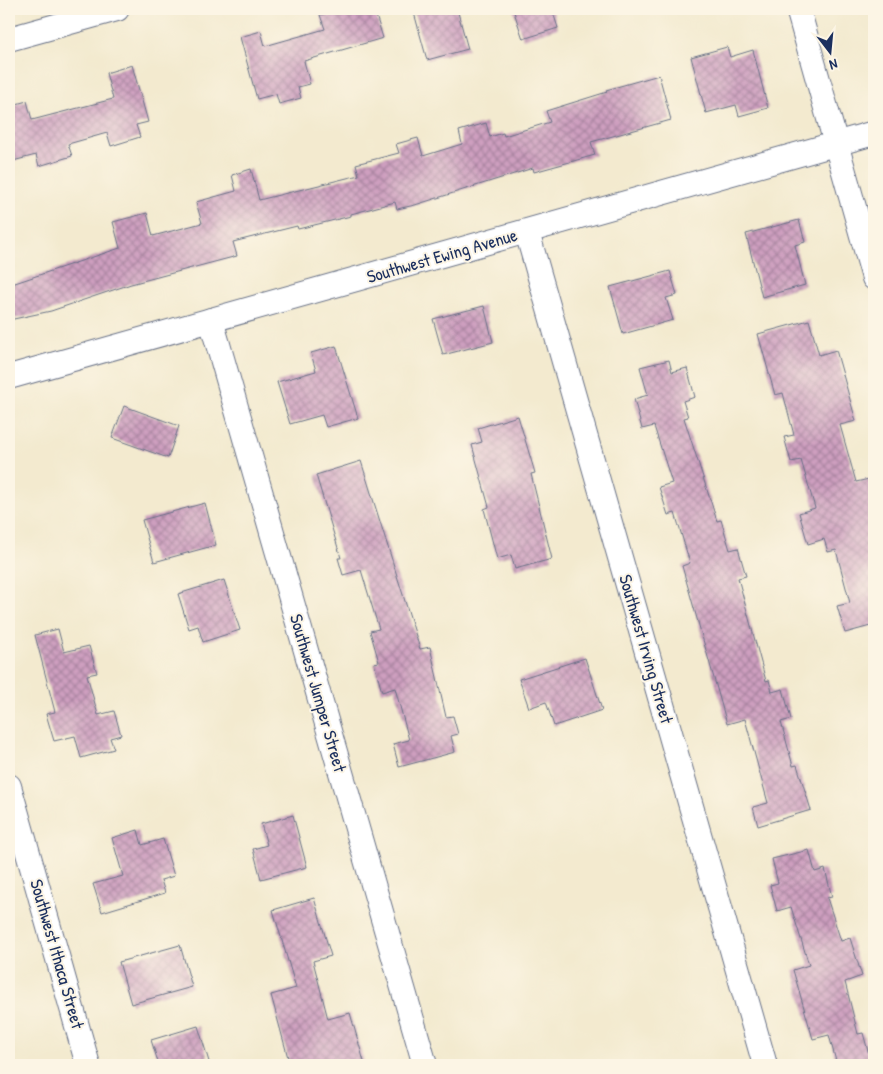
<svg xmlns="http://www.w3.org/2000/svg" width="883" height="1074" font-family="'Patrick Hand',sans-serif">
<style>
.building{fill:url(#building-cross-hatch)}
.lines{fill:none;stroke-linecap:round;stroke-linejoin:round}
.minor-casing{stroke:#677086;stroke-width:26}
.minor{stroke:#fff;stroke-width:24}
.labels{text-anchor:middle;stroke-width:4;stroke-linejoin:round;paint-order:stroke}
.street-label{font-size:18px;fill:#1b2f5e;stroke:#fcf5e5}
</style>
<defs>
<pattern id="building-cross-hatch" width="8" height="8" patternUnits="userSpaceOnUse" patternTransform="scale(1.25)"><rect width="8" height="8" fill="#ce9fbf"/><path d="M0 0l8 8M0 8l8-8" fill="none" stroke="#a6829e"/></pattern>
</defs>
<rect width="100%" height="100%" fill="#fcf5e5"/>
<filter id="ink" filterUnits="userSpaceOnUse"><feTurbulence type="fractalNoise" baseFrequency=".02" numOctaves="2"/><feDisplacementMap in="SourceGraphic" scale="10" xChannelSelector="R" yChannelSelector="G"/><feConvolveMatrix kernelMatrix="1 2 1 2 8 2 1 2 1" color-interpolation-filters="sRGB"/></filter>
<filter id="wash" filterUnits="userSpaceOnUse"><feTurbulence type="fractalNoise" baseFrequency=".0096" numOctaves="4" result="noise"/><feDisplacementMap in="SourceGraphic" scale="20" xChannelSelector="R" yChannelSelector="G"/><feGaussianBlur stdDeviation="1.12" result="paint"/><feColorMatrix in="noise" values="0 0 0 0 0 0 0 0 0 0 0 0 0 0 0 0 0 1.4 0 .05"/><feComposite in="paint" operator="in"/></filter>
<g filter="url(#wash)">
<rect width="100%" height="100%" fill="#f3eacf"/>
<g id="blocks">
<g class="building">
<path d="M340,9h34l9,29 -79,23 6,23 -12,3 3,11 -22,6 -3,-10 -19,5 -17,-62 21,-6 4,15 60,-17 -5,-14z"/>
<path d="M413,9h44l11,40 -41,11z"/>
<path d="M513,9h39l6,19 -35,11z"/>
<path d="M727,47l3,10 23,-7 15,58 -29,8 -3,-11 -30,8 -15,-56z"/>
<path d="M132,65l16,57 -12,3 4,12 -29,9 -4,-13 -39,11 4,12 -33,10 -3,-11 -27,7v-56l18,-5 5,19 81,-21 -7,-26z"/>
<path d="M659,75l12,45 -80,22 4,13 -61,17 -1,-4 -118,37 -18,4 -2,-7 -44,12v2l-53,13 -1,-3 -64,16 4,14 -106,28 -80,27 -42,9v-35l111,-37 -7,-26 34,-9 6,23 49,-13 -6,-21 40,-11 -4,-16 19,-6 8,31 100,-25 -3,-11 43,-11 -3,-9 22,-6 5,18 39,-12 -3,-13 27,-8 4,14 13,-4 1,3 46,-14 -4,-11 61,-19 -1,-2z"/>
<path d="M799,220l6,22 -10,3 10,40 -43,12 -16,-63z"/>
<path d="M670,271l7,24 -11,3 7,22 -50,14 -13,-47z"/>
<path d="M484,306l9,36 -50,13 -10,-36z"/>
<path d="M809,320l10,35 17,-5 20,71 -16,4 16,57 13,-3 5,19v127l-29,8 -8,-27 13,-3 -14,-53 -8,2 -4,-13 -16,5 -9,-31 16,-5 -14,-48 -10,2 -7,-25 10,-2 -11,-42 -8,2 -17,-61z"/>
<path d="M336,346l22,72 -32,9 -4,-12 -32,9 -13,-42 39,-11 -5,-18z"/>
<path d="M669,360l3,12 15,-4 8,29 -12,4 5,16 -4,1 33,103 4,-1 9,30 8,-2 8,28 -8,2 28,103 3,-1 3,12 11,-3 8,30 -10,3 12,44 4,-1 14,45 -53,16 -5,-19 15,-4 -23,-84 -18,5 -45,-158 8,-3 -15,-50 -7,2 -9,-28 13,-4 -18,-57 -12,3 -8,-30 14,-4 -8,-28z"/>
<path d="M124,406l55,20 -11,32 -56,-20z"/>
<path d="M518,416l17,57 -4,1 21,85 -37,10 -4,-14 -14,4 -13,-50 5,-2 -17,-62 10,-3 -4,-14z"/>
<path d="M361,461l59,188 10,-2 16,70 7,-1 5,18 -7,2 4,16 -56,15 -6,-23 16,-4 -14,-52 -13,4 -8,-29 5,-1 -9,-31 9,-2 -18,-59 -18,5 -5,-17h3l-25,-83z"/>
<path d="M205,503l11,42 -62,17 -12,-42z"/>
<path d="M224,580l16,50 -37,12 -5,-16 -9,3 -11,-35z"/>
<path d="M58,629l6,23 25,-6 8,27 -10,2 11,40 16,-4 7,24 -11,3 4,11 -33,9 -6,-22 -21,5 -8,-27 9,-2 -20,-77z"/>
<path d="M585,658l17,52 -48,16 -8,-24 -17,6 -10,-29z"/>
<path d="M293,815l14,52 -46,12 -8,-30 14,-4 -6,-21z"/>
<path d="M138,830l4,15 21,-6 11,37 -13,4 4,13 -63,19 -9,-28 30,-8 -11,-38z"/>
<path d="M809,850l6,22 10,-3 7,28 -5,1 14,43 9,-3 12,38 -17,6 13,52 5,-1 8,29 -11,3h-23l-8,-30 -16,4 -20,-69 16,-5 -18,-58 -14,4 -7,-26 8,-2 -6,-24z"/>
<path d="M314,898l17,58 -18,5 15,58 22,-6 15,52h-75l-19,-70 25,-7 -23,-78z"/>
<path d="M180,945l12,42 -61,17 -12,-42z"/>
<path d="M198,1026l12,39h-51l-8,-25z"/>
</g>
</g>
</g>
<g filter="url(#ink)">
<use href="#blocks" fill-opacity="0" stroke="#677086" stroke-width="1"/>
<g class="lines">
<defs>
<g id="minor">
<path d="M798,9l76,269"/>
<path d="M9,39l108,-30"/>
<path d="M527,232l238,833"/>
<path d="M211,320l214,745"/>
<path d="M9,377l865,-244"/>
<path d="M9,786l79,279"/>
</g>
</defs>
<use href="#minor" class="minor-casing"/>
<use href="#minor" class="minor"/>
</g>
</g>
<g class="labels">
<g class="street-label">
<text transform="translate(442 256) rotate(-16)" y="6">Southwest Ewing Avenue</text>
<text transform="translate(646 649) rotate(74)" y="6">Southwest Irving Street</text>
<text transform="translate(318 693) rotate(74)" y="6">Southwest Jumper Street</text>
<text transform="translate(57 954) rotate(74)" y="6">Southwest Ithaca Street</text>
</g>
</g>
<rect width="883" height="1074" fill="none" stroke="#fcf5e5" stroke-width="30"/>
<g transform="translate(830 52) rotate(164)" stroke="#fcf5e5" stroke-width="4" paint-order="stroke">
<path d="M0-4L9 19L0 12L-9 19Z" fill="#1b2f5e"/>
<text y="-8" font-size="14" font-weight="bold" text-anchor="middle" fill="#1b2f5e">N</text>
</g>
</svg>
